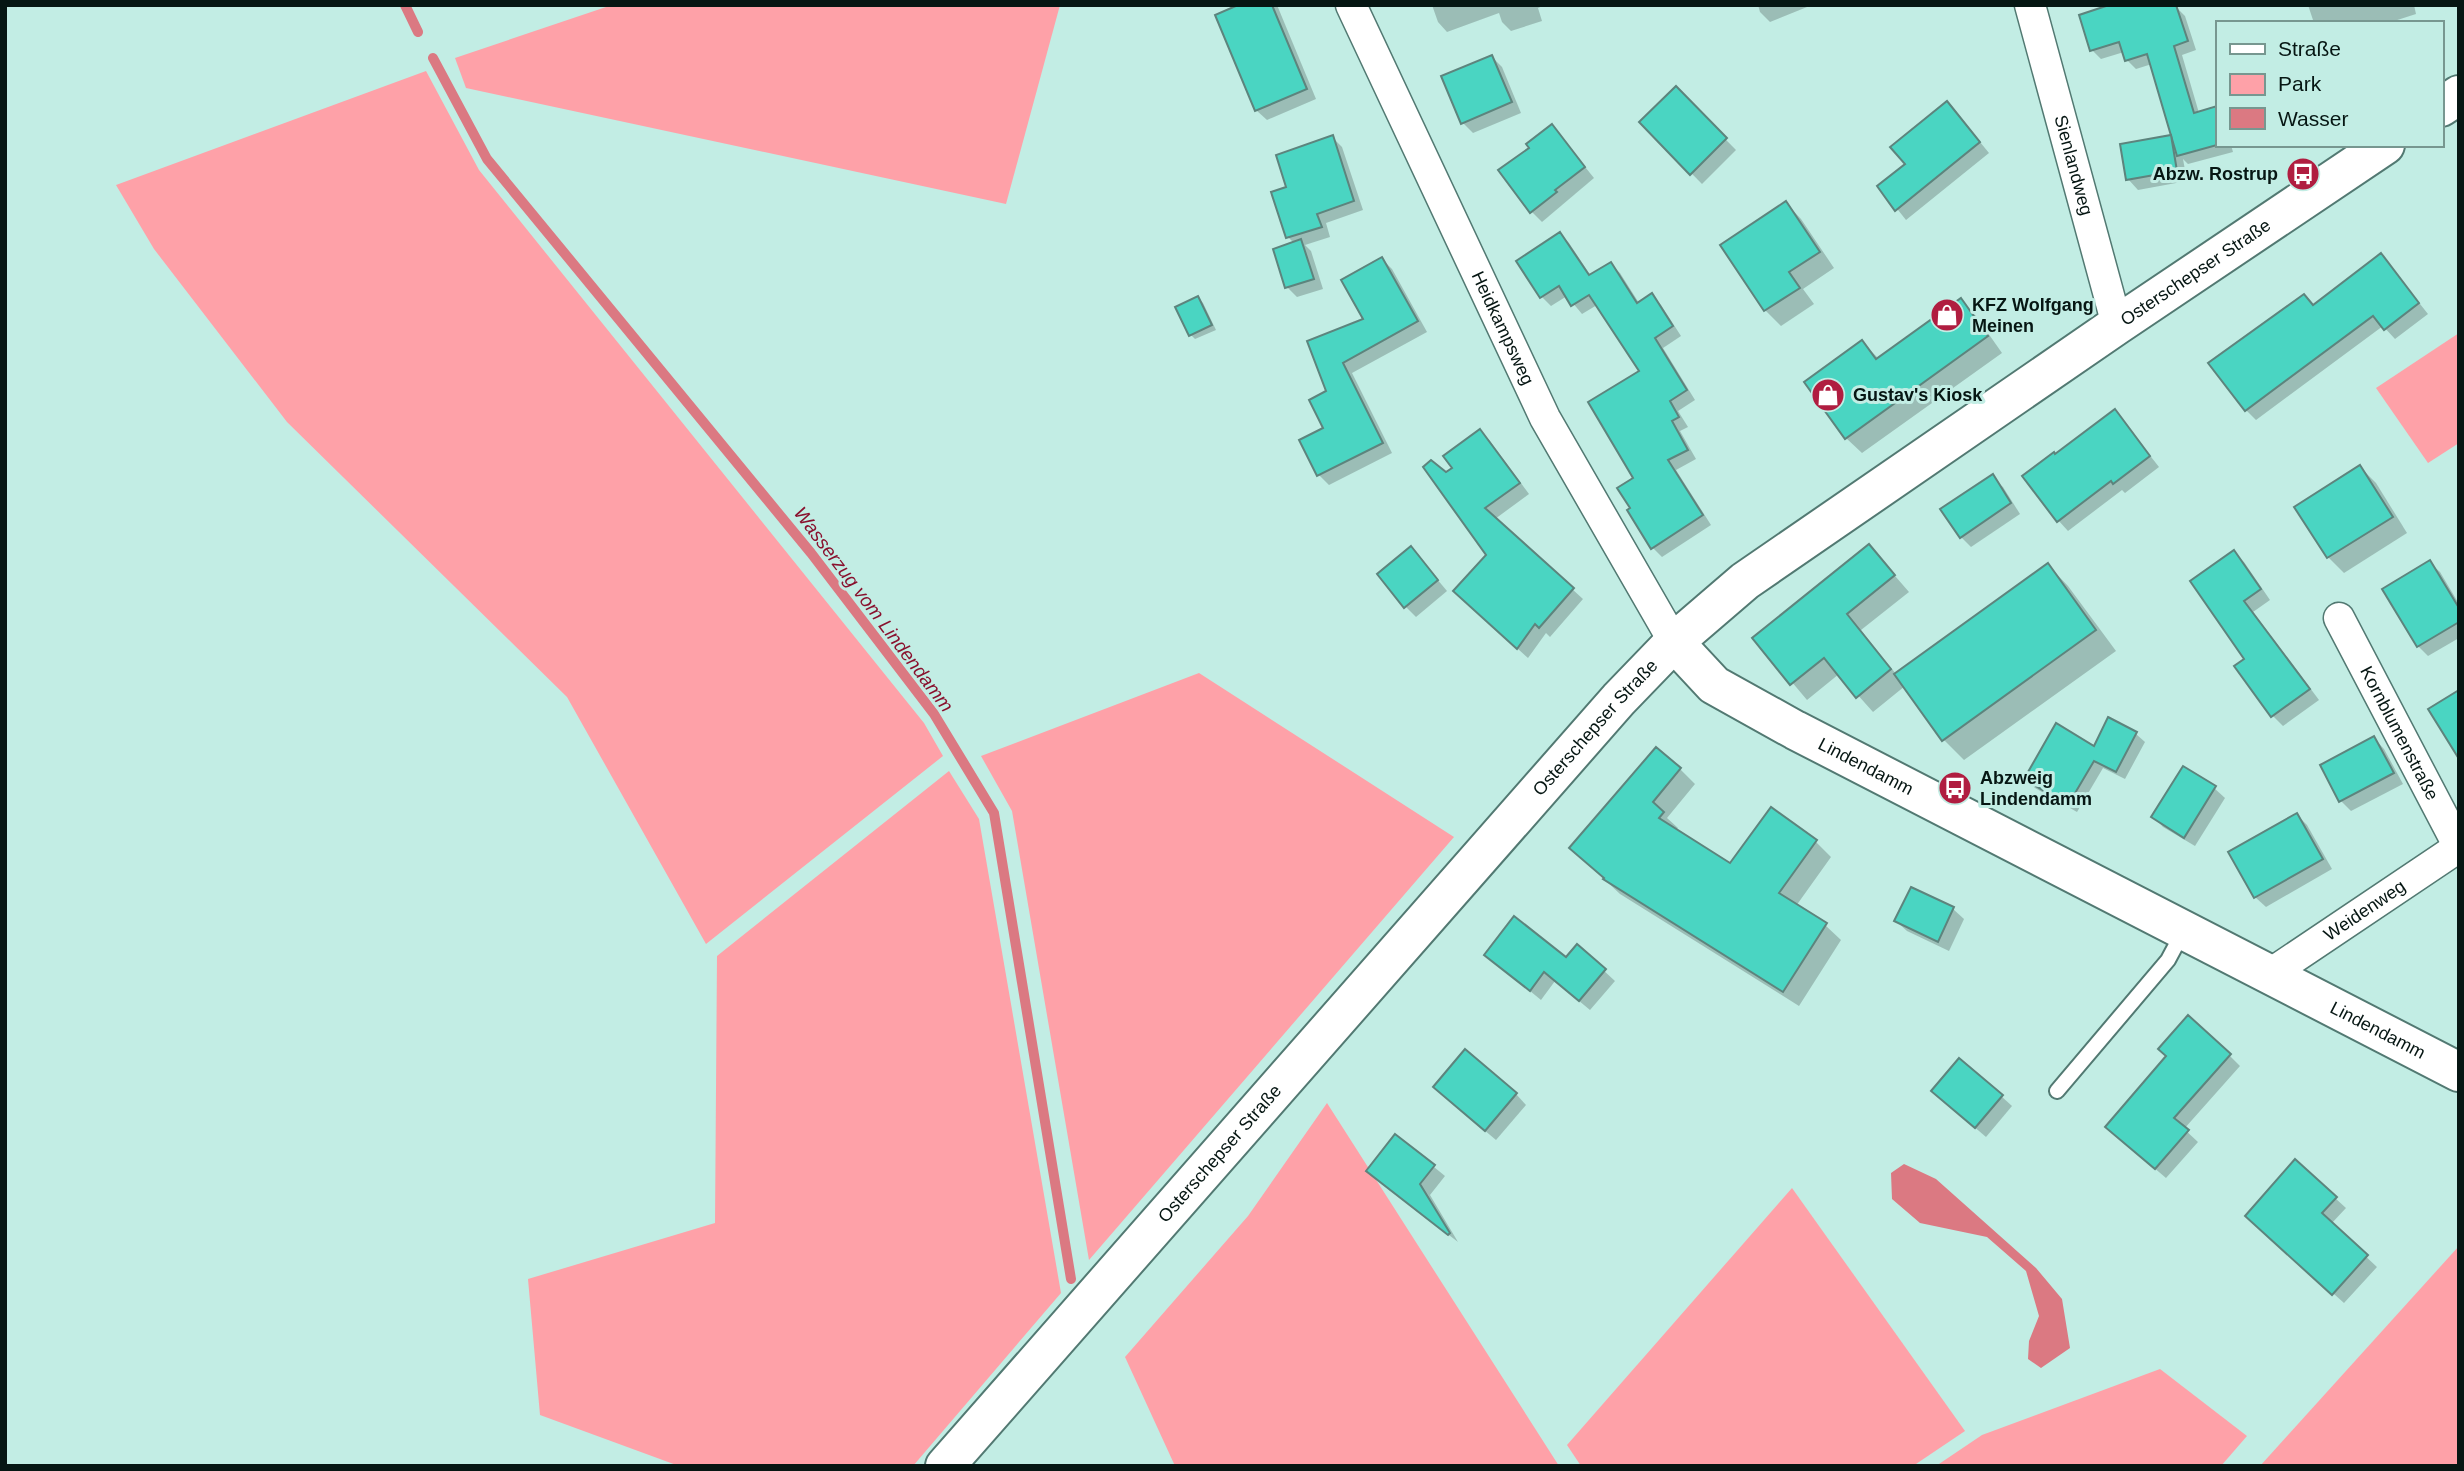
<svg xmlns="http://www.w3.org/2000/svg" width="2464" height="1471" font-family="Arial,sans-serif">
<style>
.green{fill:#fea1a8}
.water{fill:#db7982}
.shadow{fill:#0003}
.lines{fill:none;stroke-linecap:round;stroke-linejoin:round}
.stream{stroke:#db7982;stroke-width:10}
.building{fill:#4ad5c2;stroke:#5d847d;stroke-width:2}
.lane-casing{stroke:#527972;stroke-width:18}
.street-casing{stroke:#527972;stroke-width:33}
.secondary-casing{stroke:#527972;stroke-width:42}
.lane{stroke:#fff;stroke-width:14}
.street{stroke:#fff;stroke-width:30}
.secondary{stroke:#fff;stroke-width:38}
.labels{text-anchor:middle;stroke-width:6;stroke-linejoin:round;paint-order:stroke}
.street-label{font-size:18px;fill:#061613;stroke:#c2ede4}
.poi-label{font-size:18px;font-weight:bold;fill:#061613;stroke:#c2ede4;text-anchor:start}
.water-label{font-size:19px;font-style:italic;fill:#89112e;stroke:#c2ede4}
</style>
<rect width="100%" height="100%" fill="#c2ede4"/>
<g class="green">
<path d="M612,5h448l-54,199 -540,-116 -11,-30z"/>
<path d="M426,71l53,99 445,553 19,33 -237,188 -139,-247 -280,-275 -133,-173 -38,-64z"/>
<path d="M2459,333v110l-31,20 -52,-75z"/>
<path d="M1199,673l255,164 -365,423 -77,-449 -31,-55z"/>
<path d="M949,771l30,48 82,474 -148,173h-234l-139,-51 -12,-136 187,-56 2,-267z"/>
<path d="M1327,1103l232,363h-384l-50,-109 123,-141z"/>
<path d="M1792,1188l173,243 -52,35h-332l-14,-21z"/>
<path d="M2459,1246v220h-199z"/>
<path d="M2160,1369l87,67 -26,30h-285l46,-31z"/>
</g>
<path class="water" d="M1904,1164l32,15 100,89 26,31 8,49 -29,20 -13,-9 1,-18 10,-25 -13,-45 -39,-34 -67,-14 -28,-24 -1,-26z"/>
<g class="shadow">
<path d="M1242,5h35l39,94 -49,21 -11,-10z"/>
<path d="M1432,5h113l-7,3 4,13 -31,10 -9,-9 -3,-9 -52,19 -9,-10z"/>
<path d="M1758,5h54l-42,17 -10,-10z"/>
<path d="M2308,5h106l2,9 -28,9h-74z"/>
<path d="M2176,7l9,9 11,34 -14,5 17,58 15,-4 3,3v33h14l2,7 -45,12 -5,-5 4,22 -49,9 -10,-11 -6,-34 52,-8 -22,-73 -16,5 -9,-9 -3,-8 -23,7 -9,-9z"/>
<path d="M1492,57l10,10 19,46 -48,20 -10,-10z"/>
<path d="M1676,89l60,61 -34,34 -61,-62z"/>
<path d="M1957,114l32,39 -83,67 -27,-34 28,-22z"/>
<path d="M1552,126l42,52 -52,44 -10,-10 -1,-64z"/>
<path d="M1332,137l10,10 21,63 -37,13 4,14 -25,8 6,6 12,38 -26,8 -10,-10 7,-44 -6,-6 1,-49z"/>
<path d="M1786,203l15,16 33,49 -31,21 11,15 -33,22 -16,-16 -43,-64z"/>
<path d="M1560,234l9,9 22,33 19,-12 10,9 19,30 12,-8 10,10 20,31 -18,12 32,52 -17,11 10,16 -8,4 16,28 -20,11 35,55 -49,32 -9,-9 -20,-39 9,-138 -45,-66 -15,9 -15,-18 -16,10 -9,-9 -24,-36z"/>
<path d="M2381,255l47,59 -33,25 -12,-13 -127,94 -10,-10z"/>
<path d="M1382,259l10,10 35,63 -75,41 40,80 -63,32 -10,-10 10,-83 -20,-50 56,-23z"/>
<path d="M1198,298l5,5 13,27 -21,9 -4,-4z"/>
<path d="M1960,300l16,16 26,37 -140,100 -16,-15 16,-96 17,17z"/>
<path d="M2115,411l44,56 -34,26 -3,-3 -54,41 -10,-11 -2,-64z"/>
<path d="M1480,431l10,10 39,53 -34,25 88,80 -33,38 -4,-4 -18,25 -63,-57 23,-46 -42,-80 8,-7z"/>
<path d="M2360,467l16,16 31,50 -63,40 -16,-16z"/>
<path d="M1992,477l11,10 17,27 -49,33 -10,-10z"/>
<path d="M1869,546l40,46 -48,38 35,44 152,-109 20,21 48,65 -152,109 -20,-20 -39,-54 -32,26 -34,-38 -32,26 -52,-62z"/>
<path d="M1411,548l36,43 -31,26 -10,-10z"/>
<path d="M2233,552l11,10 26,38 -17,12 66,88 -36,26 -10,-10 -26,-57z"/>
<path d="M2429,562l11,10 19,32v34l-31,18 -10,-10z"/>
<path d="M2136,734l9,8 -20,37 -22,-11 -26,44 -42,-24 -9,-9 68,-31z"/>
<path d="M2374,738l10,11 19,35 -52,27 -10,-10z"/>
<path d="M1680,769l15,15 -28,34 11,10 -2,2 55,35 40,-56 45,33 15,15 -35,49 29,19 16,15 -42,66 -179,-112 -33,-31z"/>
<path d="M2214,788l11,10 -30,48 -32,-19 -10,-11z"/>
<path d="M2297,815l10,10 25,44 -66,38 -11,-10z"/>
<path d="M1912,889l41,20 11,10 -15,32 -42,-20 -11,-10z"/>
<path d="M1577,946l38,35 -25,29 -35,-29 -14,19 -55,-45 80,4z"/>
<path d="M2229,1055l11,11 -56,63 14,13 -32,36 -48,-41z"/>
<path d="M1516,1094l10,11 -30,35 -51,-43z"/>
<path d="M2001,1096l11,10 -26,31 -42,-36z"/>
<path d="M1396,1136l49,40 -15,19 28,47 -79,-61z"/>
<path d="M2335,1198l11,10 -15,16 46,43 -33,36 -86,-77z"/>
</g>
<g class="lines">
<g class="stream">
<path d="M405,5l13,27"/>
<path d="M433,58l54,101 324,394 123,161 60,99 77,466"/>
</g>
</g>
<g class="building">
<path d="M1238,5h34l35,84 -52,22 -40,-96z"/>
<path d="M2109,5h67l12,36 -14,5 20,67 23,-7v39l-40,11 -30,-102 -22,7 -6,-19 -29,9 -11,-36z"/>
<path d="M1492,55l20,47 -51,22 -20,-48z"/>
<path d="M1676,86l51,52 -37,37 -51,-53z"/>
<path d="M1947,101l33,41 -85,69 -18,-25 28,-22 -15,-17z"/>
<path d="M1552,124l33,43 -30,23 2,2 -27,21 -32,-43 31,-22 -3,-4z"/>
<path d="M1333,135l21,66 -37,13 5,13 -36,11 -15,-46 15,-5 -10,-32z"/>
<path d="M2171,135l6,36 -51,9 -6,-36z"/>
<path d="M1786,201l34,51 -31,20 11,16 -36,23 -44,-66z"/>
<path d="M1560,232l29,43 22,-13 26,41 15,-10 21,33 -18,12 32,52 -17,11 9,16 -7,4 16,29 -20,10 35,55 -52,34 -24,-39 3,-2 -13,-20 16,-10 -45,-76 51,-31 -50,-76 -18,11 -12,-20 -19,12 -24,-37z"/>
<path d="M1301,239l13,40 -29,9 -12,-39z"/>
<path d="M2381,253l38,50 -35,27 -11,-14 -128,95 -37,-48 96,-69 9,11z"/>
<path d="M1382,257l36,64 -75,42 40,80 -66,33 -18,-36 24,-12 -14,-28 17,-9 -19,-50 56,-22 -22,-39z"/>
<path d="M1198,296l14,29 -23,11 -14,-29z"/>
<path d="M1961,298l27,38 -143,103 -41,-57 58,-42 14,19z"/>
<path d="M2115,409l35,47 -37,28 -2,-3 -54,41 -35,-46 32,-24 1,2z"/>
<path d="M1480,429l40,54 -35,25 89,80 -35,40 -4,-4 -18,25 -64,-58 33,-36 -63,-88 8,-7 15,12 6,-4 -9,-12z"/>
<path d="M2360,465l33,52 -66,41 -33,-51z"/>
<path d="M1993,474l18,29 -51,35 -20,-29z"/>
<path d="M1869,544l26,31 -48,39 44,55 -35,29 -32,-40 -34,27 -38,-47z"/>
<path d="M1411,546l27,34 -34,28 -27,-34z"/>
<path d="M2234,550l27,39 -17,12 66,88 -39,28 -37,-51 10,-7 -54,-78z"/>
<path d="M2430,560l29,48v14l-42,25 -35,-58z"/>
<path d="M2048,563l48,67 -154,111 -48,-67z"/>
<path d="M2459,690v69l-31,-50z"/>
<path d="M2108,717l29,15 -21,40 -22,-11 -26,44 -44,-26 32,-56 38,23z"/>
<path d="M2374,736l20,37 -55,29 -19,-37z"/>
<path d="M1656,747l25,21 -28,34 11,10 -5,6 71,45 41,-56 46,33 -38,53 48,30 -44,69 -180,-113 1,-1 -35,-30z"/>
<path d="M2183,766l33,20 -32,52 -33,-21z"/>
<path d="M2297,813l26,46 -69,39 -26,-46z"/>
<path d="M1911,887l43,20 -16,35 -44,-21z"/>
<path d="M1514,916l52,41 11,-13 29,25 -27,32 -35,-29 -14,19 -46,-36z"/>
<path d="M2188,1015l43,39 -57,64 15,12 -34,39 -50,-42 61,-71 -8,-7z"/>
<path d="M1465,1049l52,44 -32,38 -52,-44z"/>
<path d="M1959,1058l44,37 -28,33 -44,-37z"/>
<path d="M1395,1134l40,31 -15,19 30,49 -2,2 -82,-64z"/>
<path d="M2295,1159l42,38 -15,16 46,42 -36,40 -87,-79z"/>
</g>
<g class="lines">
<defs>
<path id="lane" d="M2057,1091l111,-131 15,-28"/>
<g id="street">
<path id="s1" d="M1351,5l194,413 129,224"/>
<path id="s2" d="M2030,5l87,320"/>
<path id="s3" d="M2339,618l120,229"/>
<path id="s4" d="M2270,974l189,-127"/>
</g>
<g id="secondary">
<path d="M2441,107l18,-12"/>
<path id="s5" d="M1674,642l40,43 81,45 664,342"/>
<path id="s6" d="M945,1466l674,-767 55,-57 71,-61 372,-256 268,-180"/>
</g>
</defs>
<use href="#lane" class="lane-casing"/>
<use href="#street" class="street-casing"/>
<use href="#secondary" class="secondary-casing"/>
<use href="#lane" class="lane"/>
<use href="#street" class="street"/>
<use href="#secondary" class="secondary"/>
</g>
<defs>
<symbol id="bus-disc" viewBox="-11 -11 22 22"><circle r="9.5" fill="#b01d40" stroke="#c2ede4"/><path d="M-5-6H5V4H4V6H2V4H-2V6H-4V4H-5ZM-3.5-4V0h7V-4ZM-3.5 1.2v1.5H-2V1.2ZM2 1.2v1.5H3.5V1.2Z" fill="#fff"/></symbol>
<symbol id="shop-disc" viewBox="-11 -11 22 22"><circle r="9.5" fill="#b01d40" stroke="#c2ede4"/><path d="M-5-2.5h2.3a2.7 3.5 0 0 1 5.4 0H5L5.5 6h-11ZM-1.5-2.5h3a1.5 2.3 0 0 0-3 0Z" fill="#fff"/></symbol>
</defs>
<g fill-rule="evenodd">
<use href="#bus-disc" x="2284" y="155" width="38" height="38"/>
<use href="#shop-disc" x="1928" y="296" width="38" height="38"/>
<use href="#shop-disc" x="1809" y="376" width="38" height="38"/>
<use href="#bus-disc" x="1936" y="769" width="38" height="38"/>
</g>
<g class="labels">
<g class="street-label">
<text dy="6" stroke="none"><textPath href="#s2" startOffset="166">Sienlandweg</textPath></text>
<text dy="6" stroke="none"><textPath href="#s6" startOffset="1740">Osterschepser Straße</textPath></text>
<text dy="6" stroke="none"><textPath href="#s1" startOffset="357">Heidkampsweg</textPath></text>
<text dy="6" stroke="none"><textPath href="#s6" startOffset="984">Osterschepser Straße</textPath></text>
<text dy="6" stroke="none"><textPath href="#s3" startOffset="130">Kornblumenstraße</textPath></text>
<text dy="6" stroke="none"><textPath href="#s5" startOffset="231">Lindendamm</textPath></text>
<text dy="6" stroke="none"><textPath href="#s4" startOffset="114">Weidenweg</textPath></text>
<text dy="6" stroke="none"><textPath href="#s5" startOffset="807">Lindendamm</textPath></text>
<text dy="6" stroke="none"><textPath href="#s6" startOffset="416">Osterschepser Straße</textPath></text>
</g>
<g class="poi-label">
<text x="2278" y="180" text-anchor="end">Abzw. Rostrup</text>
<text x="1972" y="311">KFZ Wolfgang<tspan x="1972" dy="21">Meinen</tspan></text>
<text x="1853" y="401">Gustav's Kiosk</text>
<text x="1980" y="784">Abzweig<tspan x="1980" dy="21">Lindendamm</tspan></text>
</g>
<g class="water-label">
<text transform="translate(874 609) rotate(53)" y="7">Wasserzug vom Lindendamm</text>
</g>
</g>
<rect width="2464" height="1471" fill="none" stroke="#061613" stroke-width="14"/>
<rect x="2216" y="21" width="228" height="126" fill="#c2ede4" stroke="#779790" stroke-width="2"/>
<rect x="2230" y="44" width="35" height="10" fill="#ffffff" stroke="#779790" stroke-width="2"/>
<text x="2278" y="56" font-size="21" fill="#061613">Straße</text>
<rect x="2230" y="74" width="35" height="21" fill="#fea1a8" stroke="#779790" stroke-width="2"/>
<text x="2278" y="91" font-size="21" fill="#061613">Park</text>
<rect x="2230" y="108" width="35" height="21" fill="#db7982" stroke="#779790" stroke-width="2"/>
<text x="2278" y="126" font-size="21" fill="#061613">Wasser</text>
</svg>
